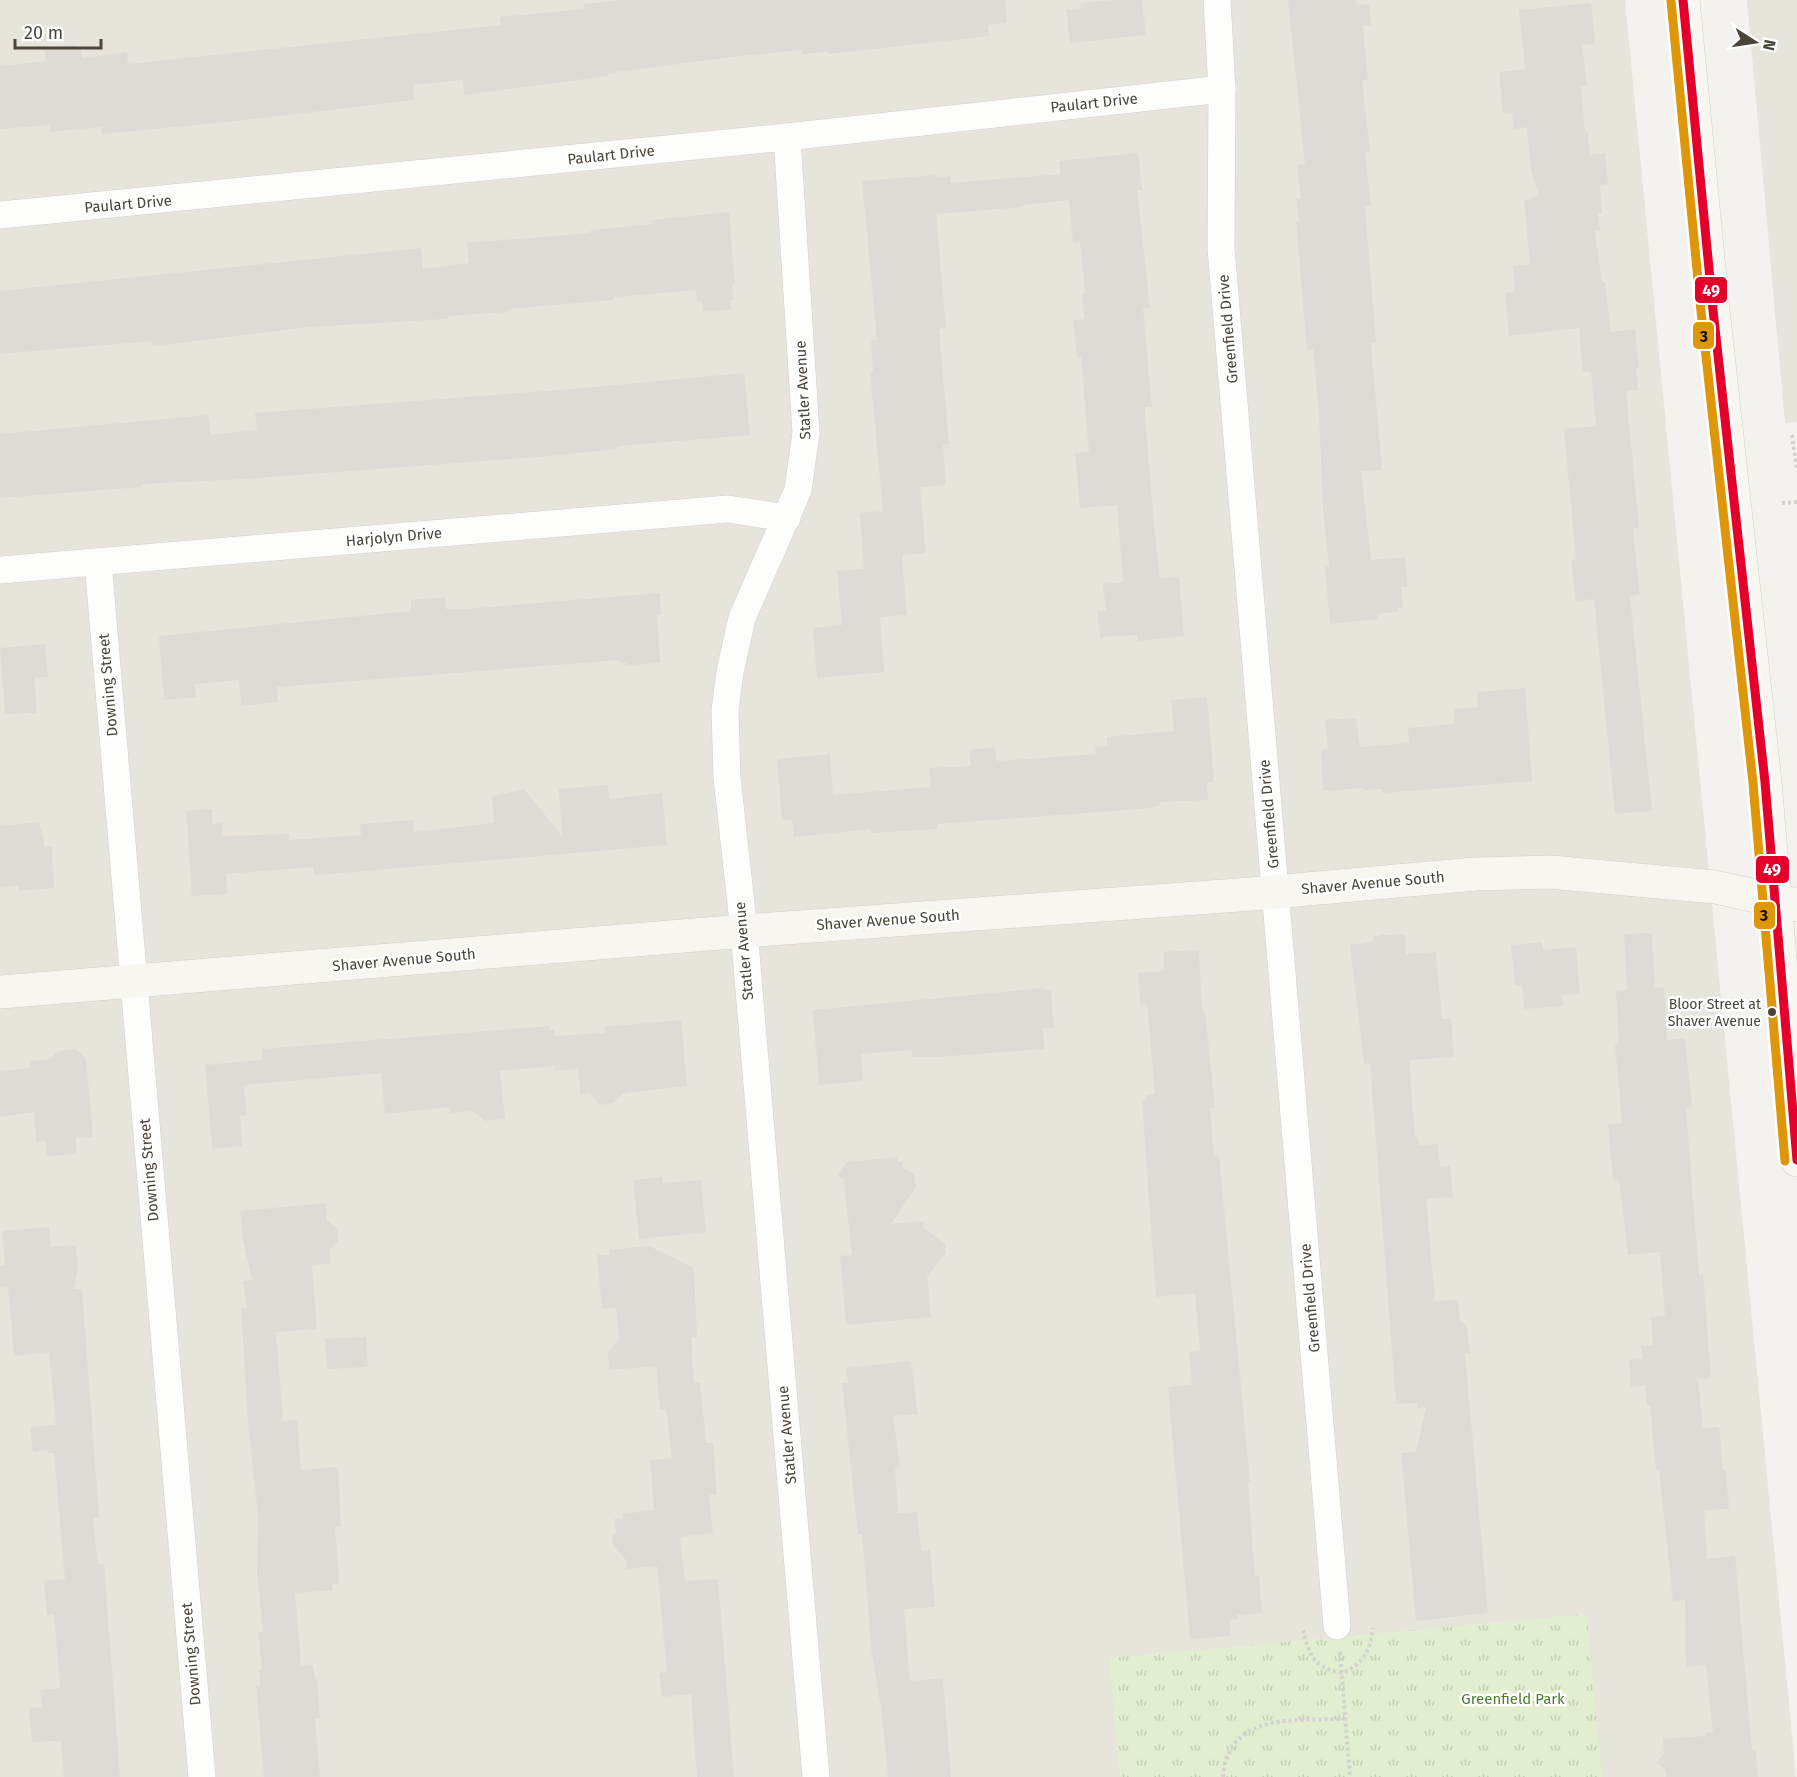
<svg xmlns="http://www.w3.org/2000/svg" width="1797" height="1777" font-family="'Fira Sans',sans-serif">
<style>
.residential{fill:#e7e4dc}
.park{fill:url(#park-tufts)}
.building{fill:#dedbd6}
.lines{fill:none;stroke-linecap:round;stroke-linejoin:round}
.street-casing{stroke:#d2d0cb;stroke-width:28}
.secondary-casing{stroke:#d3cfc5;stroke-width:34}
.path{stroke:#d3d2cc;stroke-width:4;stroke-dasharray:3 3;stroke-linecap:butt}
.street{stroke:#fdfdfc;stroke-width:27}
.secondary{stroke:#f7f6f1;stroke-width:33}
.bus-1-casing{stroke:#fff;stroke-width:14}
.bus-2-casing{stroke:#fff;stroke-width:14}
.bus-1{stroke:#e4002b;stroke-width:9}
.bus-2{stroke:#dd9709;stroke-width:9}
.bus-dot{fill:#4b4439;stroke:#fff;stroke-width:2}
.labels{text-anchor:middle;stroke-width:5;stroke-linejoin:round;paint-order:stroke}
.bus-label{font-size:14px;fill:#4b4439;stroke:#fff;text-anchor:end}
.street-label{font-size:15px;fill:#4b4439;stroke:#fff}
.park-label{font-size:15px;fill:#4a7f2a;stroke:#fff}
.line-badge{stroke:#fff;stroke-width:2}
.badge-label{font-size:16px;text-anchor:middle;font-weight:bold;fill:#fff}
.pale-badge-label{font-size:16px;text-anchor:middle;font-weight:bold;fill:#111}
</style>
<defs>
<pattern id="park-tufts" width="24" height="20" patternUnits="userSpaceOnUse" patternTransform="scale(1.5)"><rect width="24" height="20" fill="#e1eecf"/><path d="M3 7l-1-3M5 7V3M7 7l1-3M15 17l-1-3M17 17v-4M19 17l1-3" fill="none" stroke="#c3cdb2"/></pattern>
</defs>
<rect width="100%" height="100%" fill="#f4f2ee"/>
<g class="residential">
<path d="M0,0h1625l171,1777h-1796z"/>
<path d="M1747,0h50v422l-12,1z"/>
</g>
<path class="park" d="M1587,1614l15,163h-482l-11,-119z"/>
<g class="building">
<path d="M622,0h383l2,23 -19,2 1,11 -160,18v-2l-28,2v-4l-60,6 -133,17v3l-144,19 -1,-15 -50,5 1,15 -177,21 -135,13 -1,-7 -51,5 -1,-7 -49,4v-63l46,-5 -2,-13 31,-3 -1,3 7,-1 1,11 45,-6 1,12 373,-39 -1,-8 84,-8v-5z"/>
<path d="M1113,0h29l4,35 -76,8 -4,-33 15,-1 -1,-6z"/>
<path d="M1288,0h68l1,5 12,-1 2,21 -8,1 5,54 -6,1 8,71h-5l6,54h-6l11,137h-5l11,127 -21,1 10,89 34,-3 3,30h-7l2,20 -6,1v4l-20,2 1,5 -48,5 -5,-57h4l-6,-57 -4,-97 -6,-64 -6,1 -11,-128h3l-3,-23h5l-4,-34 8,-1z"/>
<path d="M1591,3l4,41 -13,1 5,41h-6l4,47 3,-1 2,23 15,-2 3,31 -8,1 2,29h-4l2,17h-5l7,51h3l6,50 24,-3 4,39h-3l2,22 -12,1 13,137 -6,1 7,65 -10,2 22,215 -37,3 -21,-215 -18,2 -5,-41h5l-12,-131 32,-3 -5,-54h-8l-4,-44 -70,8 -4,-43 10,-1 -2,-26 17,-2 -6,-64 15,-4 -8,-25 -4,-44 -13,2 -2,-17 -9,1 -4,-41 26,-3 -6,-59z"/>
<path d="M1138,153l4,37h-5l13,118h-7l9,99h-7v8l8,98 7,65 19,-1 5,59 -46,5 -1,-6 -37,2 -3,-26 9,-1 -3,-26 20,-2 -6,-77 -37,3 -5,-55 14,-1 -8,-95h-4l-4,-37 11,-1 -2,-26h3l-5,-51 -7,1 -4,-43 -46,5 1,2 -88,7 10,114 -7,1 10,115 -6,1 3,40 -26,2 6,66 -24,2 5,60 -27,2 4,55 -67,6 -4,-50 29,-3 -5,-54 27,-2 -4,-56 23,-2 -13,-139h3l-2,-32h6l-15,-159 73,-6v3l15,-2 1,7 109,-9 -1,-13z"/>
<path d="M729,212l6,73h-3l2,14 -4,1 1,9 -28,3 -1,-11 -5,1 -1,-12 -82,7v3l-106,9v3l-60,4v3l-138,8 -157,19 -1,-5 -152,13v-63l421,-43 2,21 46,-6 -2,-20 124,-10v-3l61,-6 -1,-4z"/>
<path d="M744,373l6,62 -130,11h-3v3l-67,7 -306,23 -103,5v3l-141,11v-64l208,-19 3,20 46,-5 -2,-17 317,-24z"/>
<path d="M660,593l1,22h-4l3,48 -33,2v-2h-6l-1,-3 -343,27 1,15 -37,4 -2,-26 -44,4 1,13 -32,3 -5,-64 252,-25v-11l34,-3 1,12h18z"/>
<path d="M45,644l3,33 -14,1 3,35 -32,1 -5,-66z"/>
<path d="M1525,688l7,93 -149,12v-4l-20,1v-2l-40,3 -2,-41 7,-1 -3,-29 31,-2 4,29 49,-4 -1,-15 47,-4 -1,-15 24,-2 -1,-15z"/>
<path d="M1207,697l7,85h-7l1,18 -48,2v3l-10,3 -24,2 -189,14v5l-66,4v-4l-77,8 -2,-17 -10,1 -5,-62 53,-5 3,41 98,-8 -2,-19 42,-2 -2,-16 26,-3 2,14 99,-7 -1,-7 12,-1v-9l67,-6 -3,-31z"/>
<path d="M608,785l1,14 53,-6 5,52 -349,30 -4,-1 -1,-7 -87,7 1,20 -35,2 -6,-85 26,-2 1,15 9,-1 1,13 66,-2v6l72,-5 -1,-11 53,-4 1,12 80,-9 -2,-27 32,-7 38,47 -3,-47z"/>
<path d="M39,822l6,25 7,-1 2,42 -35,3v-6l-19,2v-61z"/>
<path d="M1652,933l3,55 9,-1 3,53 18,-2 7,69 -6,1 13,167 4,-1 8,104 -13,1 5,49 16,-1 4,43h3l3,39 -25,1 3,49 28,-3 17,194h4l2,27h-92v-7l-10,-8 8,-8 -1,-15 42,-3v-3l8,-1 -7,-67 -20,2 -1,-67 -12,1 -14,-131h-3l-6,-64h-3l-2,-21 -14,2 -2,-27 14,-1 -2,-13 12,-1 -2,-28 14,-1 -5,-64 -32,3 -9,-75h-6l-5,-56 14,-1 -7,-79h4l-3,-53 11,-1 -3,-56z"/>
<path d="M1405,934l1,20 30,-2 6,67h9l3,38 -45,3 6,77h3l1,8 19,-1 2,23 10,-1 3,31 -27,2 9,102 23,-1 2,21 7,5 3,27h-5l23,260 -72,8 -15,-168 15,-1 10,-45 -9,1v-5l-21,1 -26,-341 -6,1 -14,-119 24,-4 -1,-4 8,-2z"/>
<path d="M1542,942l1,8 33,-3 4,47 -18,1 1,11 -39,3 -2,-24h-7l-4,-40z"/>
<path d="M1199,950l3,61h3l10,96 -5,1 4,48h5l31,326h-2l7,95 4,-1 3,37 -25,2 1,4 -9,1 2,16 -41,3 -22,-252 24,-2 -3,-33 11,-1 -5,-58 -39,4 -14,-197h3v-5l10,-1 -8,-90 -7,1 -2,-32 26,-2 -1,-19z"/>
<path d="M1043,988v2l8,-1 3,39h-11l1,21 -106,8h-26v-7l-51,4 2,27 -44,4 -6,-75z"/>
<path d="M681,1020l6,66 -54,6 -10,2 -10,9 -14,2 -9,-12 -10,1 -2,-25 -23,2v-5l-55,5 5,48 -20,2 -12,-10 -22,2 -1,-6 -65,7 -4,-41 -137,12 3,30 -7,1 2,30 -30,3 -7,-84 58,-5 -1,-11 287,-23v4h5l1,6 50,-3 -1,-6z"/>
<path d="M76,1049l10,10 7,78 -17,1 1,16 -30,2 -1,-15 -10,1 -2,-30 -34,5v-46l30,-3v-7l21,-2 7,-8z"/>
<path d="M897,1157v5h5l1,6 11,6 2,13 -25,37 32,-3 1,7 21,16 1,9 -19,23 4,41 -85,8 -6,-69 12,-1 -8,-75 -7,-5 10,-13z"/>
<path d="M662,1177l1,6 38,-3 5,52 -67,7 -6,-59z"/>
<path d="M326,1203l1,17 10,9 1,12 -9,9 2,13 -19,2 5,64 -41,3 7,89 14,-1 4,50 35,-3 2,3 3,56 -6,1 4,56 -7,1 1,6 -38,3 6,73 12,-1 2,14h2l3,39h-5l5,59h-56l-8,-91h4l-1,-16 3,-1 -4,-37h5l-6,-59 1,-59 -10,-90 -7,-116h6l-4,-27 9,-1 -9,-40 -3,-29z"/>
<path d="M49,1227l2,20 25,-2 2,25 -4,19h8l17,228 -6,1 5,47 6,-1 16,213h-56l-3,-36 -29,1 -3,-34 13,-1 -2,-17 20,-2 -6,-74 -7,1 -3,-34 21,-2 -11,-126h-6v-3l-15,2 -3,-25 26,-2 -7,-73 -35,4 -6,-69 -8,1v-23h5l-3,-34z"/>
<path d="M649,1246l45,22 3,69h-6l3,46 6,-1 6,61h7l4,52h-8l4,38 -33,4 5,44 33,-2 16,198h-37l-6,-83 -29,3 -3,-24 8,-1 -10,-106 -30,3 -1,-9 -13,-14 -1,-10 4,-3 -2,-14 9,-1v-4l31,-4 -4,-50 22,-2 -6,-49 -6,1 -4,-44 -47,4 -1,-18 11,-13 -3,-31 -14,1 -5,-54h13l-1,-5z"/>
<path d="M366,1337l2,30 -41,2 -2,-30z"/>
<path d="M911,1361l7,53 -25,2 7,51 -5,1 3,45 19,-1 4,39 9,-1 5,57 -31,2 6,72 33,-3 8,99h-63l-7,-70 -9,-51 -10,-122 -4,1 -16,-152h6l-2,-15z"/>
</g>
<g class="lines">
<defs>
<g id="street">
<path d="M1217,0l5,89 -1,159 116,1378"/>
<path d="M787,137l19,296 -8,57 -56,128 -12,54 -5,39 2,67 17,153 72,846"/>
<path d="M0,215l787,-78 435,-48"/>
<path d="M98,562l104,1215"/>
<path d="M0,570l728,-61 59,9"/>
</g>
<g id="secondary">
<path d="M1683,0l30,310 52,472 32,378"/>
<path d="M0,992l744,-61 508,-37 223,-20 75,-2 87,8 78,7 82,18"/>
</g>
</defs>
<use href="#street" class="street-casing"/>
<use href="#secondary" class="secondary-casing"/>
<g class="path">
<path d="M1792,435l5,36"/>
<path d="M1782,503l15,-1"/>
<path d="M1303,1630c6,25 11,38 39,43 22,-9 28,-23 31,-45"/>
<path d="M1340,1652l10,125"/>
<path d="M1223,1777c5,-66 74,-56 122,-58"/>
</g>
<use href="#street" class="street"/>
<use href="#secondary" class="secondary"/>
<defs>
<path id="bus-1" d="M1683,0l30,310 52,472 32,378"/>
<path id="bus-2" d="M1671,1l30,310 52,472 32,378"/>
</defs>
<use href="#bus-1" class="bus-1-casing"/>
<use href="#bus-2" class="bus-2-casing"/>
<use href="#bus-1" class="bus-1"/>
<use href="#bus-2" class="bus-2"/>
</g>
<circle class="bus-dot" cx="1772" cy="1012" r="5"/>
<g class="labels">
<g class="bus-label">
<text x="1761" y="1009">Bloor Street at<tspan x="1761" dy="17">Shaver Avenue</tspan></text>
</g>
<g class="street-label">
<text transform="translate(1094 103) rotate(-6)" y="5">Paulart Drive</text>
<text transform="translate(611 155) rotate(-6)" y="5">Paulart Drive</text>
<text transform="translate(128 204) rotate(-5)" y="5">Paulart Drive</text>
<text transform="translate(1228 329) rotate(-95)" y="5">Greenfield Drive</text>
<text transform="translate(803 390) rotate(-93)" y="5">Statler Avenue</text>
<text transform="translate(394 537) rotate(-5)" y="5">Harjolyn Drive</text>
<text transform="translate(108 685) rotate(-95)" y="5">Downing Street</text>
<text transform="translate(1269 814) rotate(-95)" y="5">Greenfield Drive</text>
<text transform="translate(1373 883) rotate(-5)" y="5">Shaver Avenue South</text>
<text transform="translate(888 920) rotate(-4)" y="5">Shaver Avenue South</text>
<text transform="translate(744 951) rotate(-95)" y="5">Statler Avenue</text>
<text transform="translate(404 960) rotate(-5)" y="5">Shaver Avenue South</text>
<text transform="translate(149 1170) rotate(-95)" y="5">Downing Street</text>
<text transform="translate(1310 1298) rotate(-95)" y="5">Greenfield Drive</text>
<text transform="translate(787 1435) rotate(-95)" y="5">Statler Avenue</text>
<text transform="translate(191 1654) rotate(-95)" y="5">Downing Street</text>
</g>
<g class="park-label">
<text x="1513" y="1704">Greenfield Park</text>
</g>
</g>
<g class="line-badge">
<rect x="1694" y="276" width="34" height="28" rx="6" fill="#e4002b"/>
<rect x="1692" y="321" width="23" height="29" rx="6" fill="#dd9709"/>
<rect x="1755" y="855" width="35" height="29" rx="6" fill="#e4002b"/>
<rect x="1753" y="901" width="23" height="29" rx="6" fill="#dd9709"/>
</g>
<g class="badge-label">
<text x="1711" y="296">49</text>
<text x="1772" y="875">49</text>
</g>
<g class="pale-badge-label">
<text x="1704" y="342">3</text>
<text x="1764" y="921">3</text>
</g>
<g transform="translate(1755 42) rotate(102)" stroke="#ffffff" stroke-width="4.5" paint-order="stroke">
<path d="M0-4.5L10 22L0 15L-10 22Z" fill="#4b4439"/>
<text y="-9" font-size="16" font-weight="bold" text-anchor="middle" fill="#4b4439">N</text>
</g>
<path d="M15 39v9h86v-9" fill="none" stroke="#4b4439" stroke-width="3"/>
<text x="24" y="39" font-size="18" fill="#4b4439" stroke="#ffffff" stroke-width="4.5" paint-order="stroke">20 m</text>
</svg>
